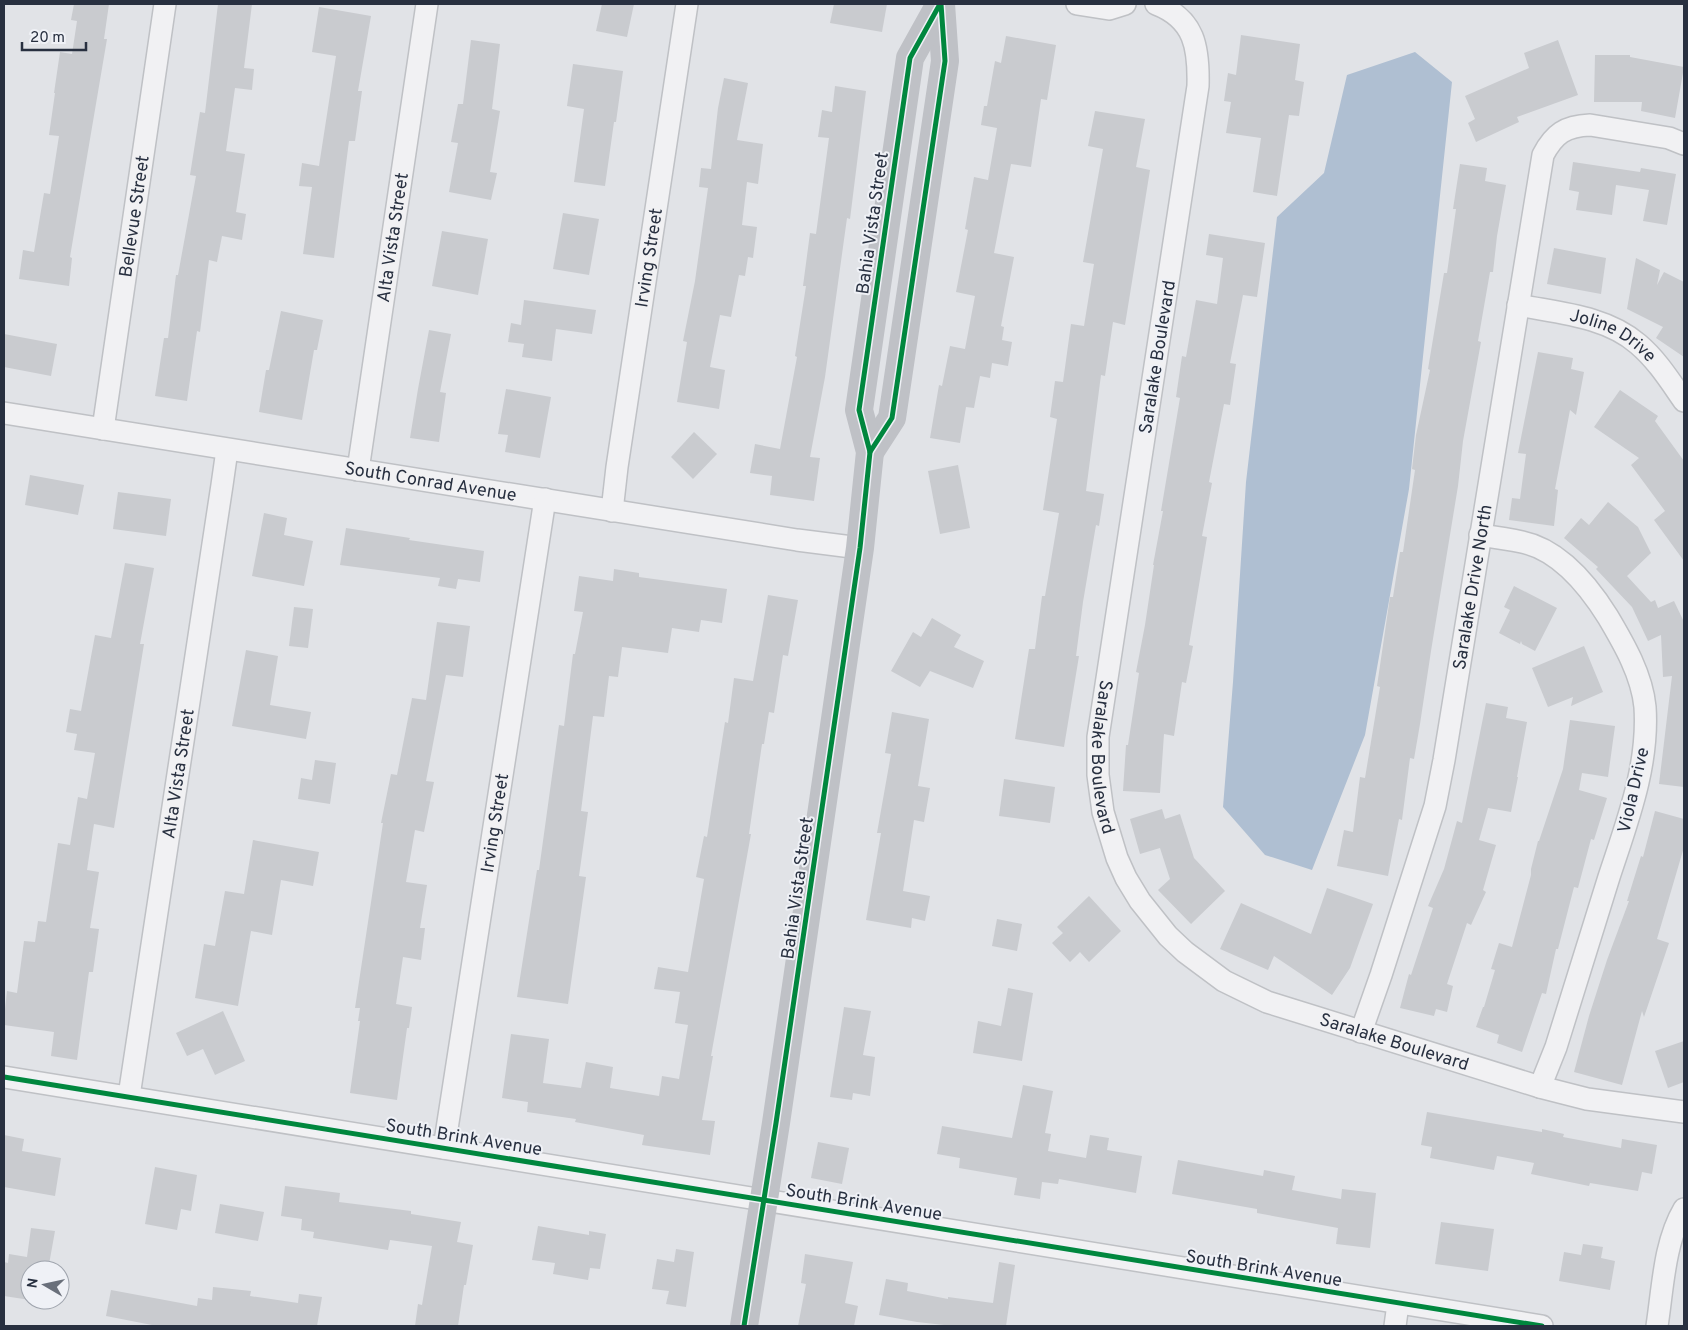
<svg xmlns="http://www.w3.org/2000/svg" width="1688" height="1330" font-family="Overpass,sans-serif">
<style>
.water{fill:#afbfd2}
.building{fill:#c9cbcf}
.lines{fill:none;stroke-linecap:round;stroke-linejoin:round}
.street-casing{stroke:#bfc1c5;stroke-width:24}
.street{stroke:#f1f1f3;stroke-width:21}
.secondary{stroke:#bfc1c6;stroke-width:28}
.cycleway-casing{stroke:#eff1f6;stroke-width:8}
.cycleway{stroke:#00873e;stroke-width:5}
.labels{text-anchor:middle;stroke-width:4;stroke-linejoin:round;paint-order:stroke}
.street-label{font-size:18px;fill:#283040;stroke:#eff1f6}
</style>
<rect width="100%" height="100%" fill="#e1e3e7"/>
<path class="water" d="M1415,52l37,30 -43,407 -44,246 -53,135 -47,-15 -42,-48 10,-125 13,-200 31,-265 47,-44 23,-98z"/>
<g class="building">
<path d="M74,4h35l-5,35h3l-37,218 2,1 -3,28 -50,-7 4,-29 11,2 10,-59 6,1 9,-58 -10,-1 6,-42h-1l6,-41 12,2 5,-33 -6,-1z"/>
<path d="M218,4h34l-8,64 10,1 -2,21 -17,-2 -9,63 19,3 -9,58 10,2 -4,26 -20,-4 -5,26 -8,-2 -9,72 -3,-1 -10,70 -32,-5 9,-58h4l8,-63h2l18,-99 -6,-1 10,-63 5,1z"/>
<path d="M602,4h32l-7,33 -31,-6z"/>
<path d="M834,4h53l-5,28 -52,-9z"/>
<path d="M319,7l52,9 -13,75h4l-7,50h-6l-15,117 -31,-4 9,-67 -13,-1 3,-23 17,3 17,-110 -24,-4z"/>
<path d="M1241,35l59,9 -5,36 9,2 -5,34 -10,-1 -12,81 -24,-4 8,-54 -35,-5 5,-31 -7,-1 4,-28 8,2z"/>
<path d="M1006,36l50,9 -9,55 -6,-1 -10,68 -20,-3 -17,89 20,4 -13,69 3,1 -2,13 10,2 -4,24 -16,-3 -2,15 -10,-2 -6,32 -8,-1 -6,36 -30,-5 9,-53 3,1 8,-40 15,3 10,-53 -19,-4 12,-62 -3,-1 9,-52 14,3 9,-52 -16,-3 3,-19h3l8,-45 6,2z"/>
<path d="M471,40l29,4 -8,65 8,2 -10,61 7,1 -6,27 -42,-8 9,-49 -7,-1 7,-38h5z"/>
<path d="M1558,40l20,55 -61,22 2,5 -43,20 -8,-19 7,-4 -10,-23 64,-28 -5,-15z"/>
<path d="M1595,55h35v2l54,10 -9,51 -34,-7 1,-9h-48z"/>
<path d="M573,64l50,7 -7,51h-2l-9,64 -31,-4 10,-73 -17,-3z"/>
<path d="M724,78l24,5 -11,57 26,4 -5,40 -11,-2 -5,43 15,2 -4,31 -5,-1 -3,19 -6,-1 -8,42 -11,-2 -10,52 15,3 -6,39 -42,-7 10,-60 -4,-1 12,-60 13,-93 -9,-1 2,-19 10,1 7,-61z"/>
<path d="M835,86l31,5 -16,128 -3,-1 -22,159 -15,80 10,1 -6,43 -44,-6 2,-19 -22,-3 5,-29 25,5 17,-92 -2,-1 11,-70h-3l7,-53 6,1 13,-96 -11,-1 4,-27 10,2z"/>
<path d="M1095,111l50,8 -9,48 14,3 -25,155 -12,-3 -8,54 -4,-1 -15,116 18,3 -5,32 -3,-1 -13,77 -7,54h3l-15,91 -49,-8 14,-90h6l7,-53h3l14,-83 -16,-3 14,-91 -7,-2 5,-36 8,1 8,-58 13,2 10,-62 -11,-2 20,-113 -15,-3z"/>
<path d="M1573,162l67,10 1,-4 35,6 -9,51 -24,-4 6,-31 -33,-5 -4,30 -36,-5 3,-18 -10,-2z"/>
<path d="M1460,164l27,4 -2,13 21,4 -9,51 -4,36h-3l-12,69 3,1 -18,99 -5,45 -27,165 -11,73 -6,35 -4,-1 -8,62 -3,-1 -11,57 -51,-10 7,-36 9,2 7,-55 5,1 15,-91 -3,-1 13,-89h3l7,-45h3l12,-82 -3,-1 4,-34 14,-65 -2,-1 16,-96h3l9,-64h-3z"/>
<path d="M563,213l36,6 -10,56 -36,-6z"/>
<path d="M442,231l46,8 -10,56 -46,-9z"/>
<path d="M1209,234l56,9 -8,54 -14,-2 -13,68 6,1 -6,41 -6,-1 -15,78 3,1 -10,53 5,1 -18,108 4,1 -7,37 -4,-1 -8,54 -10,-2 -4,59 -37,-2 3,-46h2l11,-72 -3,-1 9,-47 9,-60h-1l10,-54h-2l19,-113 -4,-1 6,-41 4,1 10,-57 21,4 6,-46 -17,-3z"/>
<path d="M1554,248l52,10 -5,36 -54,-10z"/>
<path d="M1636,258l24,12 -3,15 7,-13 20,10v75l-28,-19 7,-11 -36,-18z"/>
<path d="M524,300l72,10 -4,24 -36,-5 -4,32 -30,-4 2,-13 -16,-2 3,-19 10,2z"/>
<path d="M281,311l42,9 -6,30h-3l-12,70 -43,-8 7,-42h3z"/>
<path d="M429,330l22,4 -11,58 6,1 -7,49 -29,-4 8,-49z"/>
<path d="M4,334l53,10 -6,32 -47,-9z"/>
<path d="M1538,352l35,6 -2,11 13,3 -8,43 -6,-5 -15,79 3,1 -4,36 -45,-6 3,-22 8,1 6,-45 -8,-1z"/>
<path d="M506,389l45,8 -11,61 -35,-6 3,-17 -10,-1z"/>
<path d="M1620,390l38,26 -3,5 29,40v100l-30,-41 11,-9 -34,-46 8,-7 -45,-31z"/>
<path d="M694,432l23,22 -24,25 -22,-22z"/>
<path d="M958,465l12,63 -30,6 -12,-63z"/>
<path d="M30,475l54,10 -6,30 -53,-10z"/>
<path d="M118,492l53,7 -5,37 -53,-7z"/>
<path d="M1608,502l30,25 13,26 -24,23 24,26 4,-2 3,8 16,-7 10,21v165l-25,-3 13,-108 -9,1 -2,-42 -13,6 -16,-34 -36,-38 2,-2 -34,-29 17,-20 8,7z"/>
<path d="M264,513l23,5 -3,17 29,6 -9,45 -52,-10z"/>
<path d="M346,528l64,10 -1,2 75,11 -4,31 -22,-3 -2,10 -18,-3 2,-8 -100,-13z"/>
<path d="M125,563l29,5 -14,76h4l-30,184 -20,-4 -7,46 12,2 -9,56 9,1 -6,43h-4l-12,88 -26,-4 3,-24 -50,-7v-7l3,-27 10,2 7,-52 11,1 3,-21 8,1 12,-79 12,2 8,-48 9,2 8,-46 -21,-3 3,-16 -11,-2 4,-23 11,2 14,-76 16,3z"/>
<path d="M614,569l25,4v4l88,12 -5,34 -21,-3 -2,12 -27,-4 -4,25 -46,-6 -4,30 -9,-1 -5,41 -11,-1 -12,95 7,1 -9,64 7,1 -18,127 -51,-7 20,-127h2l20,-145 5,1 9,-72h2l8,-42 -9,-1 5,-35 34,5z"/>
<path d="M1514,586l43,22 -22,43 -13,-7 -1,-3 -1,3 -21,-11 11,-23 -6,-3z"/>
<path d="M768,595l30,5 -10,56 -5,-1 -9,58 -5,-1 -5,32h-2l-13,90h2l-40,222h2l-11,64 13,1 -5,34 -68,-10 2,-10 -69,-13 1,-3 -49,-7 1,-10 -26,-4 9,-64 38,5 -6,44 38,5 5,-26 27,5 -3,21 49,8 3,-20 17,3 9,-54 -13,-2 5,-31 -26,-3 4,-22 30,5 16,-93 -8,-2 8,-41 3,1 18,-115 3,1 6,-45 19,3z"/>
<path d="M294,607l19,2 -5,39 -19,-2z"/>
<path d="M932,618l29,17 -7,12 30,14 -11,27 -43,-17 -10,16 -29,-16 22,-39 8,5z"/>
<path d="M437,622l33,4 -7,51 -17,-2 -20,106 8,1 -10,50 -9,-2 -9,52 21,3 -7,43h5l-4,32 -18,-3 -7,47 16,3 -3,21h-2l-10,72 -47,-7 10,-72h-2l2,-13h-5l28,-185h-2l10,-49 6,1 15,-77 14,2z"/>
<path d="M1584,646l19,46 -32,14 2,-9 -25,10 -16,-39z"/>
<path d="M246,650l32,6 -8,49 41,7 -5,27 -74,-13z"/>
<path d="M1486,703l22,4 -2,11 21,4 -10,55h1l-7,35 -23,-4 -9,32 17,5 -13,45 3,2 -15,33 -4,-2 -20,61 6,2 -6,26 -11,-3 -2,7 -34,-8 9,-34 2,1 22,-67 -5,-2 16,-37 13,-48 5,2z"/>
<path d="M892,712l37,7 -11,67 12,2 -6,34 -10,-2 -11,71 27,5 -5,25 -13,-3 -1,10 -45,-8 15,-87h-4l14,-79 -6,-1z"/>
<path d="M1570,720l45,6 -7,51 -26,-4 -3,17 28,8 -13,42 -3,-1 -13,49 -4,-1 -16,62h-2l-10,45 -4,-1 -20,59 -25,-9 2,-8 -23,-8 7,-20h1l11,-37 -4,-1 8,-26 13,4 19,-72v-6l7,-28h1l24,-72z"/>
<path d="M315,760l21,3 -6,41 -32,-5 3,-21 11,2z"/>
<path d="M1004,779l51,8 -5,36 -51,-7z"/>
<path d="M1162,809l3,10 15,-5 14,44 31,33 -34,33 -33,-34 12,-11 -10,-31 -20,6 -10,-35z"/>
<path d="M1655,811l29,8v28l-27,92 12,4 -25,74 -2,-6 -20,74 -48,-13 15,-56 18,-56 22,-59h-2l14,-45 2,1z"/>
<path d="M253,840l66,12 -6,34 -32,-6 -9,55 -21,-4 -13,75 -43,-8 9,-54 11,2 10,-55 19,3z"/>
<path d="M1327,888l46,16 -23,64 -18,27 -58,-39 -6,14 -48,-21 21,-46 70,31z"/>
<path d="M1089,896l32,35 -32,31 -9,-10 -10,10 -18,-19 11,-10 -6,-6z"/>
<path d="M997,919l25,5 -5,27 -25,-5z"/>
<path d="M1008,988l25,5 -11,68 -49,-8 5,-32 23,5z"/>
<path d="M844,1007l27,4 -8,44 12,2 -5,39 -17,-3 -1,7 -22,-3z"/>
<path d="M223,1011l22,50 -30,14 -12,-26 -16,7 -11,-23z"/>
<path d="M1684,1041v41l-16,6 -13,-37z"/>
<path d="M1023,1085l30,6 -8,42 6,1 -3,17 38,7 4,-23 19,3 -2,12 35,6 -6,37 -77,-14 -1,5 -16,-2 -2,17 -26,-4 3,-17 -58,-10 1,-10 -23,-4 5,-28 70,12z"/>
<path d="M1427,1112l115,20v-3l22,5 -1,3 58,11 1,-9 35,6 -5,29 -10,-2 -4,19 -48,-8 -1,3 -58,-12 3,-11 -37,-7 -3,14 -64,-12 2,-11 -11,-2z"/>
<path d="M4,1135l20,4 -2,12 39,7 -6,38 -51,-9z"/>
<path d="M818,1142l31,6 -7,36 -31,-6z"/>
<path d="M1178,1160l85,16 1,-6 31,6 -3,14 49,9 1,-10 34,4 -6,55 -34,-4 2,-16 -81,-15v-4l-85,-15z"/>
<path d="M155,1167l42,8 -6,36 -10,-2 -4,21 -32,-6z"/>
<path d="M285,1186l55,7 -1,9 72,9v3l50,8 -4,20 16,3 -7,40h-2l-6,41h-43l3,-22 4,1 10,-59 -42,-6 -2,10 -75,-12 1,-6 -13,-2 1,-11 -21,-3z"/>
<path d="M220,1204l44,8 -6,29 -43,-8z"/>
<path d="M1441,1222l53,7 -6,42 -53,-7z"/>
<path d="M538,1226l51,9v-4l17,3 -6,35 -10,-1 -2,12 -35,-6 2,-11 -23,-3z"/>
<path d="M31,1228l24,3 -7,39h-18v30l-26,-4v-34l4,1 1,-9 18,3z"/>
<path d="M1583,1244l20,3 -2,11 14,3 -5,29 -51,-9 5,-29 17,3z"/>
<path d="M676,1249l18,3 -8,55 -20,-3 3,-13 -17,-2 5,-30 17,3z"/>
<path d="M805,1254l48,8 -8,41 13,3 -4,20h-56l8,-42 -5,-1z"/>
<path d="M999,1262l16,3 -9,61h-53l-36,-4 -38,-7 7,-36 22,4 -1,8 41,8v-2l45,6z"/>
<path d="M213,1287l38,4 -1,5 48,7 1,-9 23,3 -5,29h-160l-51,-10 5,-26 86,16 1,-8 14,2z"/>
</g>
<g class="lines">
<defs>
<g id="street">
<path d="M1077,4l32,5 16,-5"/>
<path id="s1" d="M1156,4c39,15 43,44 42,82l-100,651v38l5,37 14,46 9,20 14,23 28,35 17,16 39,29 43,21 273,85 47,12 97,13"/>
<path id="s2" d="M1518,305c40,8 88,11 120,39 19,16 32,37 46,57"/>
<path id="s3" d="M4,413l793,127 63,8"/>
<path id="s4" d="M103,429l62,-425"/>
<path id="s5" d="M358,470l69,-466"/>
<path id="s6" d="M612,511l5,-44 70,-463"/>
<path d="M1480,535c14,2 28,4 42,7 38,8 66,43 86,75 16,27 34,58 37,90 4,59 -18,115 -36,170 -18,56 -35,113 -53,170l-16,40"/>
<path id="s7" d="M1361,1032l20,-57 54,-169 9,-46 99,-605c11,-21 22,-29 47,-30l79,13 15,6"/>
<path d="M4,1077l1538,249"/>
<path id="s8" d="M129,1096l93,-611 5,-35"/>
<path id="s9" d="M444,1148l101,-649"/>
<path d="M1395,1326l3,-22"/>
<path d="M1657,1326c6,-39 7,-83 27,-117"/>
</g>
</defs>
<use href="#street" class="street-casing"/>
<use href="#street" class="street"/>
<g class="secondary">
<path d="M870,452l22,-34 53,-357 -4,-57"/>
<path d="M744,1326l32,-203 84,-575 10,-96 -11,-42 51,-352 30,-54"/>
</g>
<defs>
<g id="cycleway">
<path d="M870,452l22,-34 53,-357 -4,-57"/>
<path d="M4,1077l1538,249"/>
<path d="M744,1326l32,-203 84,-575 10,-96 -11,-42 51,-352 30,-54"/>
</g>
</defs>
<use href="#cycleway" class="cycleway-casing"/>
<use href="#cycleway" class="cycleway"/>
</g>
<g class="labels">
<g class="street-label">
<text dy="6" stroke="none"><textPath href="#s4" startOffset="215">Bellevue Street</textPath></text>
<text transform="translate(872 223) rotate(-82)" y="6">Bahia Vista Street</text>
<text dy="6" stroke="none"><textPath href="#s5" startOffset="235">Alta Vista Street</textPath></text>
<text dy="6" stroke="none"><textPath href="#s6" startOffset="256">Irving Street</textPath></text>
<text dy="6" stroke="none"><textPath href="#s2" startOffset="101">Joline Drive</textPath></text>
<text transform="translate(1157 357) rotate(-81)" y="6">Saralake Boulevard</text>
<text dy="6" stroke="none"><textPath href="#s3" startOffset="432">South Conrad Avenue</textPath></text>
<text dy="6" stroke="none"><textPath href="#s7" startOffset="460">Saralake Drive North</textPath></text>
<text dy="6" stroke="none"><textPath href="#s1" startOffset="779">Saralake Boulevard</textPath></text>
<text dy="6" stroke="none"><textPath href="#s8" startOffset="326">Alta Vista Street</textPath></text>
<text transform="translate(1633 790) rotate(-77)" y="6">Viola Drive</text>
<text dy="6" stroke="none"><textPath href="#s9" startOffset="329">Irving Street</textPath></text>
<text transform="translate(797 888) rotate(-82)" y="6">Bahia Vista Street</text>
<text dy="6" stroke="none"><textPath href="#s1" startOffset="1229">Saralake Boulevard</textPath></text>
<text transform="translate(464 1137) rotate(9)" y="6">South Brink Avenue</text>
<text transform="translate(864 1202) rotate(9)" y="6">South Brink Avenue</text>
<text transform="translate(1264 1268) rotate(9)" y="6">South Brink Avenue</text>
</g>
</g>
<rect width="1688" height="1330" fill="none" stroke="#283040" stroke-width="10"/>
<g transform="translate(45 1285) rotate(279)"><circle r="24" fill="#eff1f6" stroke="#9fa4ad"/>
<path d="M0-4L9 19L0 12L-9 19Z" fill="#696f7a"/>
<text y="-8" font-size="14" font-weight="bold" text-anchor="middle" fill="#283040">N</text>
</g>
<path d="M22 42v8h64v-8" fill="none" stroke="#283040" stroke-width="2.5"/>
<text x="30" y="42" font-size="15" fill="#283040" stroke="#eff1f6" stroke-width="4" paint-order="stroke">20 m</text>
</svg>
